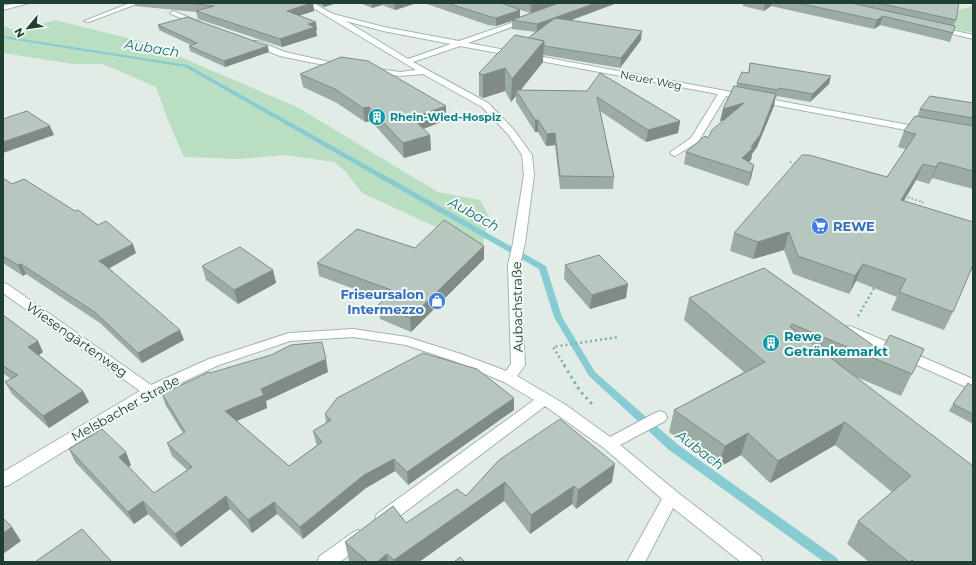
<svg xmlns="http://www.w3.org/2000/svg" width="976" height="565" font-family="Montserrat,sans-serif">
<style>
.green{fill:#badec1}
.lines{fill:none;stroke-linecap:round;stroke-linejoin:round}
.stream{fill:#88ccd3;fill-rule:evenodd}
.minor-casing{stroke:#a4b4ae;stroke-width:2}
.path-far2{stroke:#81b19f;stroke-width:2;stroke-dasharray:1.5 2.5;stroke-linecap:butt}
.path-far1{stroke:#81b19f;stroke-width:2.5;stroke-dasharray:2 3;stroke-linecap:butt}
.path{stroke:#81b19f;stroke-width:3;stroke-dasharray:2.5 4;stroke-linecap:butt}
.minor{fill:#fff;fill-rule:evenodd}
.wall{fill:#9daba5;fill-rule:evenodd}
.shaded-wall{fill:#808b86}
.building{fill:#b7c7c0;stroke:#808b86}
.labels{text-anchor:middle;stroke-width:4;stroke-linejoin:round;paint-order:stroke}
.far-street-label{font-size:11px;fill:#213e34;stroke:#f2f9f5}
.far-culture-label{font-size:11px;font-weight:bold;fill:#0d838f;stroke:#f2f9f5;text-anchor:start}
.shop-label{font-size:13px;font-weight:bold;fill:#366cbe;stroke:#f2f9f5;text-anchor:start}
.street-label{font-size:13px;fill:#213e34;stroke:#f2f9f5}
.culture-label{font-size:13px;font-weight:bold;fill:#0d838f;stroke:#f2f9f5;text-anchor:start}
.water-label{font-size:14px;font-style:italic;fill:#1a717b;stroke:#f2f9f5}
</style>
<rect width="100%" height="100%" fill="#e2ece7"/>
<g class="green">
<path d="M973,6v27l-53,-12z"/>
<path d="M55,20l93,23 149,64 141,85 42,8 9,16 -7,32 -120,-55 -17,-22 -11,-9 -50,-7 -45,4 -55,-2 -17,-39 -11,-31 -53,-23h-31l-69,-11v-27l14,5z"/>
</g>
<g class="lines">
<path class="stream" d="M3,36l185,29 358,201 16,51 33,55 82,72 160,114 2,4h-15l-155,-112 -80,-74 -35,-59 -15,-48 -354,-202 -182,-29z"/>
<defs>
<g id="minor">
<path d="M17,3h12l-26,7v-4z"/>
<path d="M130,3h9l-50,19 -5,-1z"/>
<path d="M305,3h8l20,11 51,13 75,14 67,-23 2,1v2l-60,22 457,85 1,2 -1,2 -3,1 -196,-37 -28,46 -23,14 -3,-1 -2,-2 2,-2 19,-13 27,-44 -258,-48 -47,16 75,41 26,27 18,25 2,20 -9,68 -5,22 5,100 -8,11 49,29 44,32 45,-24 5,-2 5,2 2,4 -2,4 -45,24 57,47 83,64 3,6h-22l-68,-54 -28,54h-18l35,-63 -58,-51 -59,-42 -156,118 -6,2 -6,-2 -2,-5 2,-5 157,-114 -30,-18 -50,-21 -48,-16 -53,-8 -63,4 -71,24 -64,30 -146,90 -6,2v-15l137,-81 -137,-98v-10l4,1 144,101 58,-26 80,-26 64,-4 54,8 57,18 42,16 5,-7 -3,-99 5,-22 11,-68 -2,-20 -14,-21 -26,-27 -59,-33 -23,2 -32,-4v-4h3l29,4 16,-2zM346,21l37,10 68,13 -43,15z"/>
<path d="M173,11l27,11 1,1 -5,1 -25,-10 -1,-1z"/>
<path d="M939,27l34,8v4l-36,-9v-2z"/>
<path d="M252,41h6l27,11 54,12 4,2 -4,2 -59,-12 -28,-11z"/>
<path d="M850,326l123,53v11l-128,-57 -1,-3 1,-3z"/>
<path d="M358,530l6,3 3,5 -3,5 -24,19h-23l3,-6 32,-23z"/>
</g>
</defs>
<use href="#minor" class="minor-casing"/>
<g class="path-far2">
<path d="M790,162l7,2"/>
<path d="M904,196l19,6 -4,6"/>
</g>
<g class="path-far1">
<path d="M858,316l18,-31"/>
<path d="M565,366l-12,-19 65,-10"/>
</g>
<path class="path" d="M564,365l16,26 14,15"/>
<use href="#minor" class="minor"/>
</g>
<g class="wall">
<path d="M135,3h178l1,8 -15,5 18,14 -1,1 1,5 -35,11 -84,-28 -2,-7 -61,-6z"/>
<path d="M316,3h21l-13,4z"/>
<path d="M360,3h57l-22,7 -13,-5 -10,3z"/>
<path d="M424,3h193l-47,17 71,20 -21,28 -77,-13v7l-22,28 66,1 93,30 -2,12 -32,9 -46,-31 14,66 -1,12h-53l-5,-44 -9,1 -8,-14h-3l-19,-30v-6l-5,6 -6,-11 -22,7 -4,-2v-23l57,-41 -24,-3v-8l-16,5 -8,-1zM520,10l11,3 -11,4z"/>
<path d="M743,3h216l-3,17 -3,6v7l-3,9 -70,-17 -6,4 -103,-23 -7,5 -21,-5z"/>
<path d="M158,25l111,27 -44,15 -35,-16 -1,-5 2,-1 -32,-15z"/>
<path d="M750,63l79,21 -19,18 -33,-6 -1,2h-1l-1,8 -17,41 -5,7 -1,6 -3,2 6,3 -3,13 -3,8 -64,-22 2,-12 22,-14 17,-18 -5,1 16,-34 1,-4 11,-10z"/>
<path d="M300,74l146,32v14l-23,9 7,6 1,15 -27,8 -33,-37 -6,1 -28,-19 -34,-16z"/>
<path d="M973,103v86l-41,-11 -3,6 -13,-4 -12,21 49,111 -9,18 -53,-20 6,-13 -41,-16 -7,13 -56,-20 -9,-24 -31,9 -23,-8 4,-18 153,-56 19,-28 -8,-2 6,-16 13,-14 3,-8z"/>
<path d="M3,178l9,6 124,69 -27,15 75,72 -42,23 -42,-40 -74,-49 -3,2 -20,-13z"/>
<path d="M484,246v13l-73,73 -31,-13 -2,-14 6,-5 -65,-24 -2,-13 98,-15z"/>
<path d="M565,265l61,33 -36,11 -26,-30z"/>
<path d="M202,266l71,4 3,13 -38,21 -32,-24z"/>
<path d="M764,268l117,83 43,-2 -23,47 -47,-20 119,186h-104l-22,-18 11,-23 34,-29 -57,-47 -65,38 -29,-28 -23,13 -49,-36 5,-22 70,-38 -60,-52 5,-22z"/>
<path d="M3,315l40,37 -4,3 44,36 6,11 -40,26 -37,-34 -7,-12 6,-3 -8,-6z"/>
<path d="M328,372l-62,29 1,7 -30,13 52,45 28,-21 -1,-2 -3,-12 13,-8 -1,-9 189,-4 -106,75 -13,-14 -29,17 -63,51 -26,-25 -25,19 -22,-24 -49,38 -33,-33 -14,10 -59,-62 -6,-13 62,16 -2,2 25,26 33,-23 -15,-14 -5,-13 16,-10 -17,-27 -4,-12 48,-21z"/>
<path d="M973,386v38l-24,-13 4,-7z"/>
<path d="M499,460l113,22 -36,27 -4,-5 -42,30 -26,-33 -85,61h-69l-1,-1 -4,-19 61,-19 60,-27z"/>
</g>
<g class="shaded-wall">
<path d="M312,3h1l1,8 -26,8 -1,-8z"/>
<path d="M323,3h14l-13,4z"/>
<path d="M372,3h10v2l-10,3z"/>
<path d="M394,3h23l-22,7z"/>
<path d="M538,3h23l-30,10v-8z"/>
<path d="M596,3h21l-80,30v-9z"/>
<path d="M765,3h7l-1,3 -7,5z"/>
<path d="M520,10v8l-24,8v-8z"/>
<path d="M883,16l-3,9 -6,4 3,-9z"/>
<path d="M316,22l1,8 -1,1 1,5 -35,11 -2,-8 28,-15z"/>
<path d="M642,31l-1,9 -21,28 1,-10z"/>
<path d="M544,41l-1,21 -25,31 -2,-3v6l-5,6 1,-23z"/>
<path d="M268,46l1,6 -44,15 -1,-6z"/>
<path d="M505,68v23l-22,7v-23z"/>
<path d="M831,76l-2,8 -19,18 3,-8z"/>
<path d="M776,94l-2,12 -17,41 -5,7 -1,6 -12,10 3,-12 9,-11z"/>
<path d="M744,103l-2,12 -22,6 3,-12z"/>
<path d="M446,106v14l-33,13 -1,-15z"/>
<path d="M369,107l2,14 -6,1 -2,-14z"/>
<rect x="535" y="120" width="3" height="12"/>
<path d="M680,121l-2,12 -32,9 2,-12z"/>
<path d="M50,126l4,9 -51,18v-11z"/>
<path d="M555,133v12l-9,1 1,-12z"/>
<path d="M430,135l1,15 -27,8 -1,-15z"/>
<path d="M939,162l-7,16 -3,6 7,-17z"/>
<path d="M923,164l-7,16 -22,37 7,-17z"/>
<path d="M754,165l-3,13 -3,8 3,-13z"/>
<path d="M789,232l-5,18 -31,9 5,-17z"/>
<path d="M133,244l3,9 -33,19 -4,-11z"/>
<path d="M484,246v13l-73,73 -1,-14z"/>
<path d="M21,264l5,10 -3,2 -5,-11z"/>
<path d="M863,264l-7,17 -7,13 6,-18z"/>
<path d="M273,270l3,13 -38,21 -4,-14z"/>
<path d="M628,284l-2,14 -36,11 2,-14z"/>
<path d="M180,330l4,10 -42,23 -4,-10z"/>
<path d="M38,341l5,11 -9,6 -6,-11z"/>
<path d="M326,359l2,13 -62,29 1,7 -38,16 -4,-13 36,-22z"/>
<path d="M83,391l6,11 -40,26 -6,-12z"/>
<path d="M514,398v12l-106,75 -1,-13z"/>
<path d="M845,422l-10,23 -65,38 8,-22z"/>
<path d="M748,433l-7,22 -23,13 7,-22z"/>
<path d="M126,452l5,13 -6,4 -6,-12z"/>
<path d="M394,459l1,12 -29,17 -63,51 -3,-12 64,-52z"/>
<path d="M615,464l-3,18 -36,27 2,-19z"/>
<path d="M505,482l-1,19 -85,61h-25v-2z"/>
<path d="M574,486l-2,18 -42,30 1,-19z"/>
<path d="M226,496l4,13 -49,38 -6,-13z"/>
<path d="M143,501l5,13 -14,10 -6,-12z"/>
<path d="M274,502l3,12 -25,19 -4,-13z"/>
<path d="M12,527l9,14 -18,13v-21z"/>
<path d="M387,554l1,8h-11z"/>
</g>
<g class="building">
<path d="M187,3h125l-25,8 29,11 -8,2 7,3 -35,12 -84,-28 18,-5z"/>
<path d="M447,3h54l19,7 -24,8 -8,-2z"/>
<path d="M524,3h14l-7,2z"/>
<path d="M559,3h37l-59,21 -25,-4z"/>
<path d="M798,3h53l104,23 -2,7 -70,-17 -6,4z"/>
<path d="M878,3h81l-3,17z"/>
<path d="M187,17l81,29 -44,15 -35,-15 8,-3 -39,-18z"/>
<path d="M555,18l87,13 -21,27 -77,-12v-5l-16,-3z"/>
<path d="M515,35l29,6 -32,38 -7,-11 -22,7 -4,-2z"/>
<path d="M341,57l27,4 78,45 -34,12 18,17 -27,8 -34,-36 -6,1 -28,-19 -35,-15z"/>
<path d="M750,63l81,13 -18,18 -34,-6 -1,2 -41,-7 5,-11 7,1z"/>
<path d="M600,73l80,48 -32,9 -51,-33 17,80 -54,-1 -5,-43 -8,1 -9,-14h-3l-19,-30 71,1z"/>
<path d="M734,86l42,8 -16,41 -9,12 2,1 -11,10 12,7 -3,8 -65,-21 19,-16 3,2 4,-8 32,-27 -21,6z"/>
<path d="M930,96l43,7v15l-53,-9z"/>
<path d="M27,111l23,15 -47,16v-23z"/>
<path d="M915,116l58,10v45l-34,-9 -3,5 -13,-3 -22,36 72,22v43l-20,47 -54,-20 7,-13 -43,-15 -8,12 -57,-20 -9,-24 -31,10 -24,-9 68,-78h7l78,22 29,-43 -12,-3z"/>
<path d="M3,178l9,6 12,-5 51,32 3,-1 20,15 8,-4 27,23 -34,17 7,5 74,64 -42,23 -42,-40 -75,-49 -3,1 -15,-9z"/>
<path d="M444,220l40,26 -74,72 -32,-13 16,-14 -77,-28 40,-34 58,19z"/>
<path d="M240,247l33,23 -39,20 -32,-24z"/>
<path d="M599,255l29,29 -36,11 -27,-30z"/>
<path d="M764,268l117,83 9,-16 34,14 -12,25 -120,-50 -2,3 183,139v96h-58l-3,-2 -3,2 -51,-41 53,-45 -66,-54 -67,39 -30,-28 -23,13 -51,-36 91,-48 -76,-64z"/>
<path d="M3,315l35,26 -10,6 55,44 -40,25 -38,-34 13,-7 -15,-9z"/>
<path d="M322,342l4,17 -65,30 3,6 -39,16 64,55 33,-24 -9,-11 18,-11 -6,-6 12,-16 86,-45 54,16 37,29 -107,74 -13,-13 -30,16 -64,52 -26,-25 -26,18 -22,-24 -51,38 -32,-33 -15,11 -59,-63 33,-20 24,23 -7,5 35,36 38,-26 -25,-24 18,-11 -23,-38 47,-22 1,1 61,-18 20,-10z"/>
<path d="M968,383l5,3v28l-20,-10z"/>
<path d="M560,419l55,45 -37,26 -4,-4 -43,29 -26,-33 -111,78 -7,-6 -10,8h-9l-23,-20 48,-36 13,17 51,-34 9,7 33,-36z"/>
<path d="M3,518l9,9 -9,6z"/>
<path d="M82,529l30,33h-77z"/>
<path d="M460,557l5,5h-11z"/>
</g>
<defs>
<symbol id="building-disc" viewBox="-11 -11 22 22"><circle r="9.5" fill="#0f9aa8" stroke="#f2f9f5"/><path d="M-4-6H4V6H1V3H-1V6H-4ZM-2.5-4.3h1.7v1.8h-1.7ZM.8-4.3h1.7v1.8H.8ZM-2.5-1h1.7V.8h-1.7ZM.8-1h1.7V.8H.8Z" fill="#fff"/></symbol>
<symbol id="supermarket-disc" viewBox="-11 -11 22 22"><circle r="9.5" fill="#3f7fe0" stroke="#f2f9f5"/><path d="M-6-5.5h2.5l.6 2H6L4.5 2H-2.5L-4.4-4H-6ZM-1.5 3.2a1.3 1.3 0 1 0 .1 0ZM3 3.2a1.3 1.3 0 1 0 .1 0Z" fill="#fff"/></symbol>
<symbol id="shop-disc" viewBox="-11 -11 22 22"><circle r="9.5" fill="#3f7fe0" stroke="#f2f9f5"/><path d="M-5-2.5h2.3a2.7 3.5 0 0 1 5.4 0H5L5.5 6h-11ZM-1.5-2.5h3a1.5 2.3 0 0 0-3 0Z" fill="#fff"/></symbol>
</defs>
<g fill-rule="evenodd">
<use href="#building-disc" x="367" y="107" width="20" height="20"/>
<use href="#supermarket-disc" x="810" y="216" width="20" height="20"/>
<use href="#shop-disc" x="427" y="291" width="20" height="20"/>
<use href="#building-disc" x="761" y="333" width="20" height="20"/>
</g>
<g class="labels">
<g class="far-street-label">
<text transform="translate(651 80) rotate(11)" y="4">Neuer Weg</text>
</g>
<g class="far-culture-label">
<text x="390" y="121">Rhein-Wied-Hospiz</text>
</g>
<g class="shop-label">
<text x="833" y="231">REWE</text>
<text x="424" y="299" text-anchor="end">Friseursalon<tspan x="424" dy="15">Intermezzo</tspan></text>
</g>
<g class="street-label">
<text transform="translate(517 307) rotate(-91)" y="5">Aubachstraße</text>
<text transform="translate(77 339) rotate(35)" y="5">Wiesengärtenweg</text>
<text transform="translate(125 408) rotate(-29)" y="5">Melsbacher Straße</text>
</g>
<g class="culture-label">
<text x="784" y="341">Rewe<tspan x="784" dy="15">Getränkemarkt</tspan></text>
</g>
<g class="water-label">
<text transform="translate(152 48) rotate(9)" y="5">Aubach</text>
<text transform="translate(474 214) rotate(29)" y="5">Aubach</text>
<text transform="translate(700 450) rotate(37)" y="5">Aubach</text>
</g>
</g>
<rect width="976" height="565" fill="none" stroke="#213e34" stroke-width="8"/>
<g transform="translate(28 28) rotate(241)" stroke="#f2f9f5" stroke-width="3" paint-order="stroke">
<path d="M0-3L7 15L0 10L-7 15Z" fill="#213e34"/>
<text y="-6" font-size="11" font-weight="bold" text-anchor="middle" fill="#213e34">N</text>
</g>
</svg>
